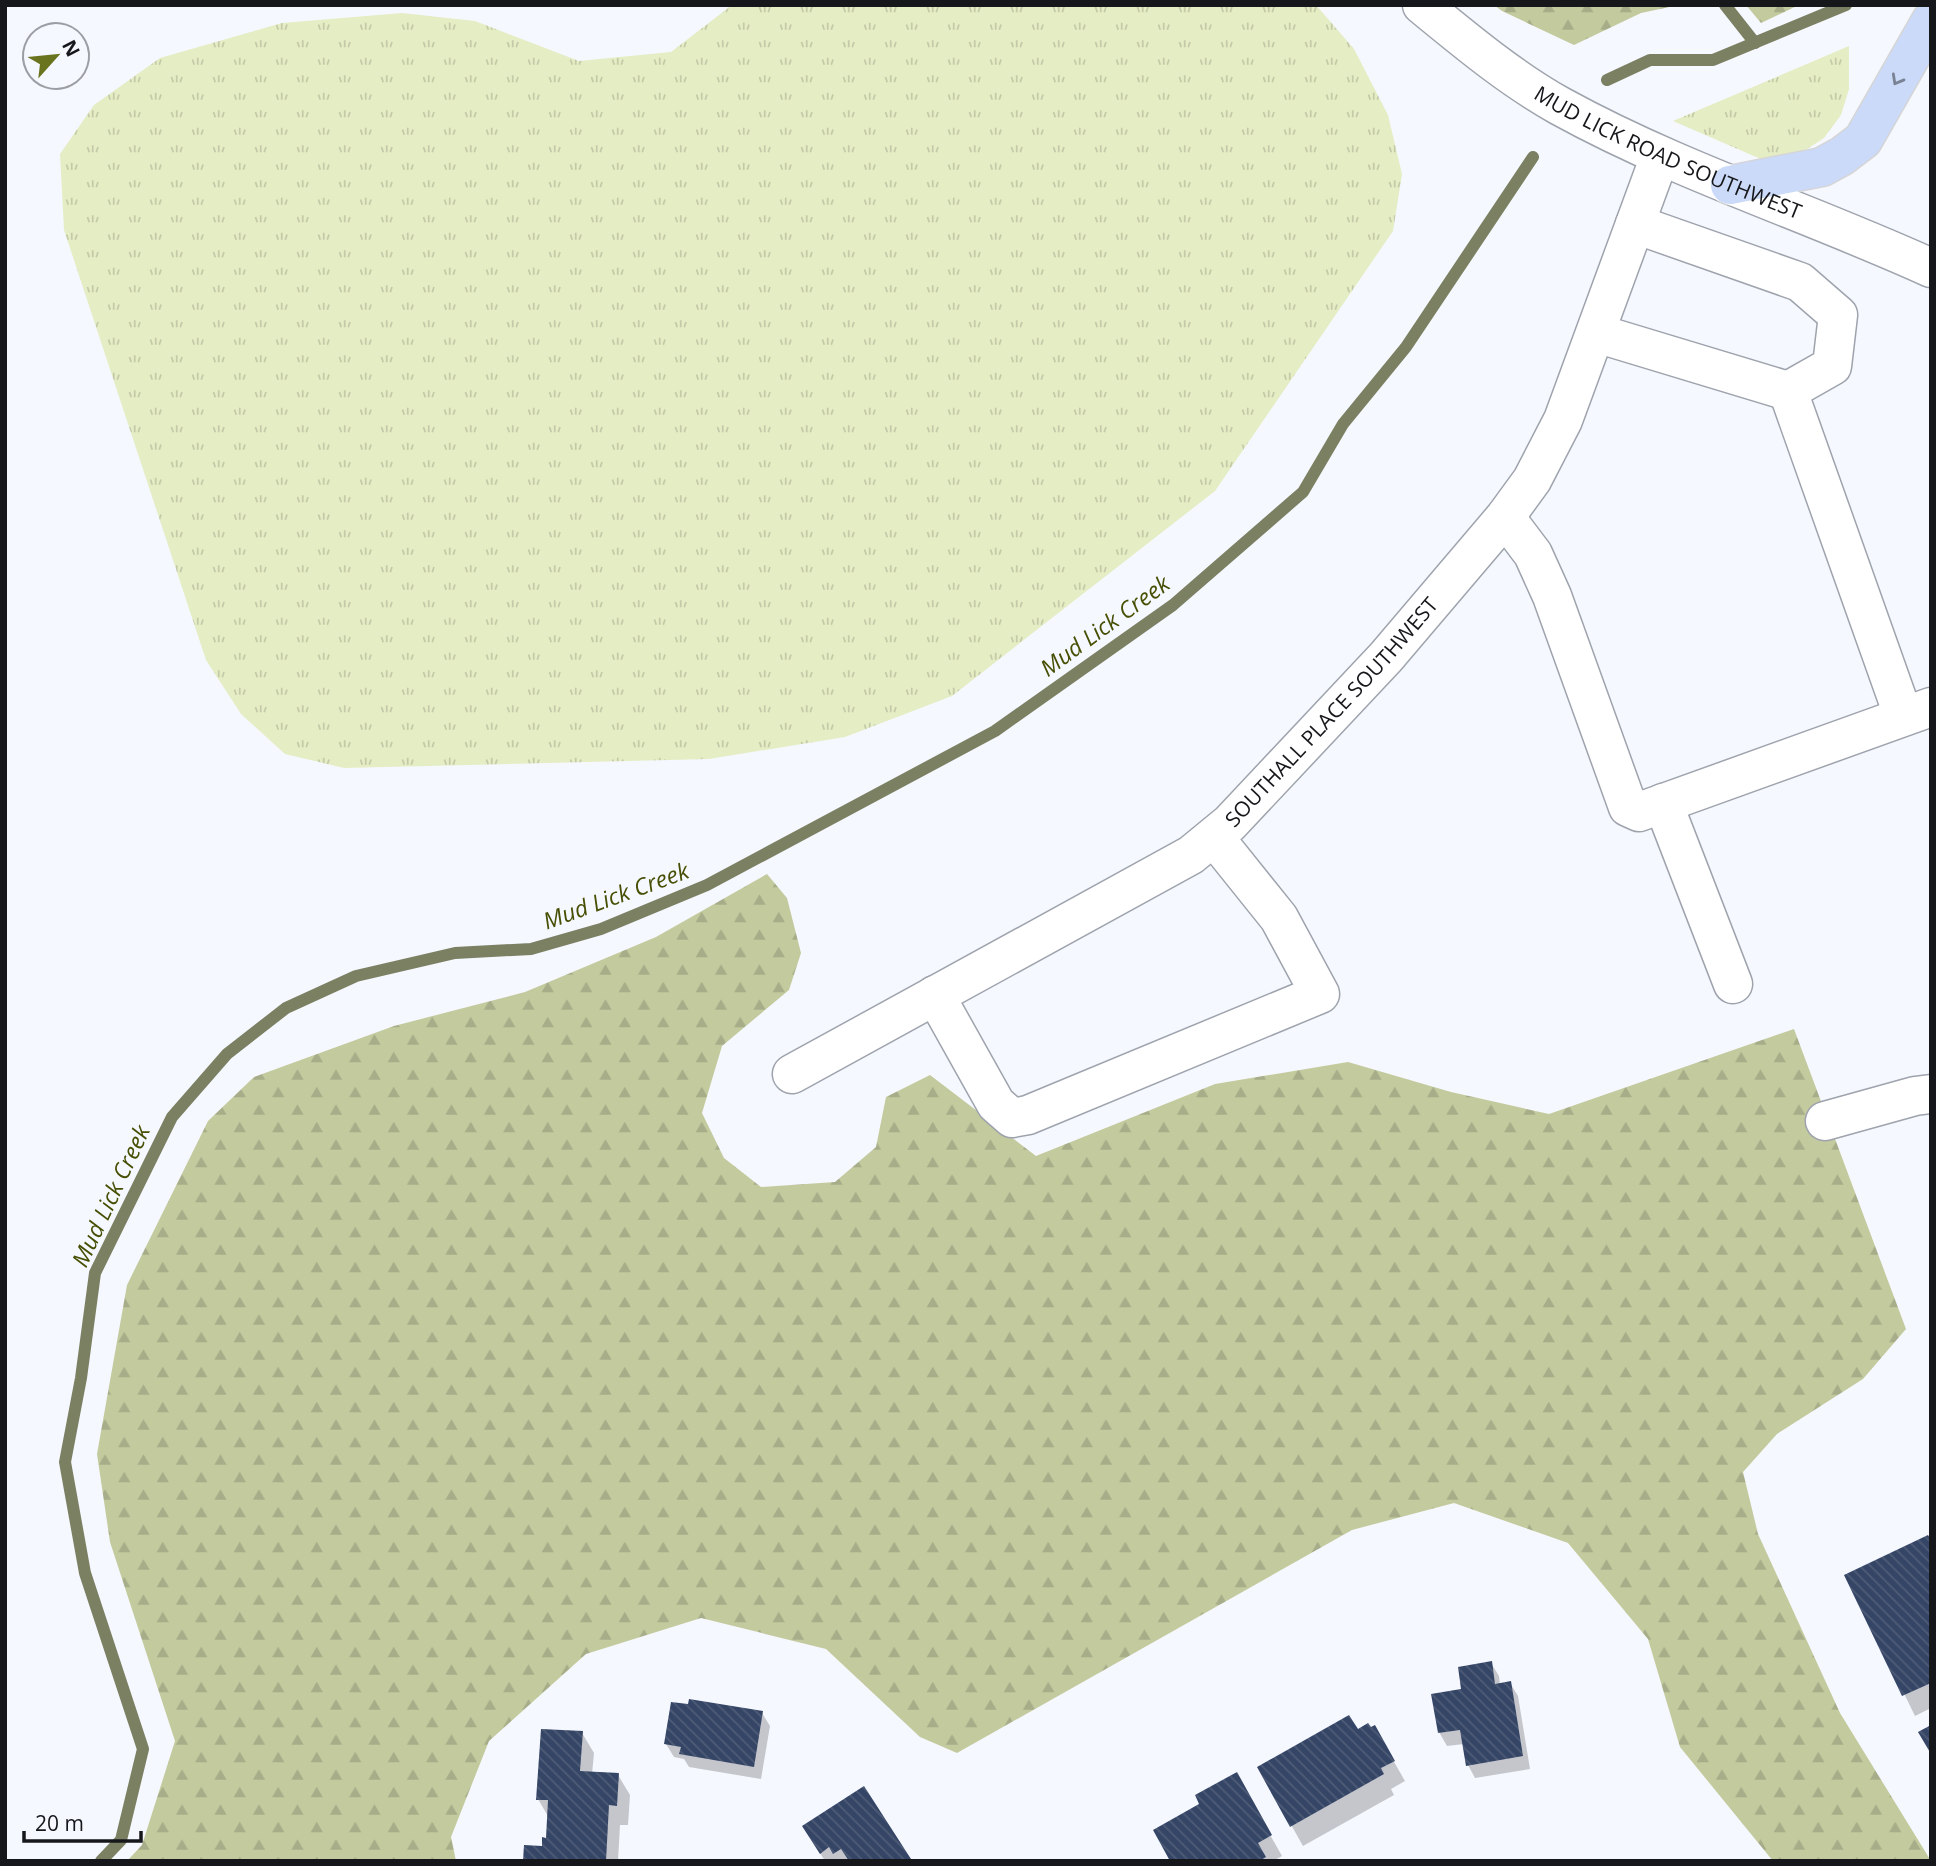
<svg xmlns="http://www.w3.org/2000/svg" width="1936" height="1866" font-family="'Open Sans',sans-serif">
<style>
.grass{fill:url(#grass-tufts)}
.forest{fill:url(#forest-firs)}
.shadow{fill:#0003}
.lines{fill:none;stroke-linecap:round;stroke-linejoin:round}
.stream{stroke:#7b8063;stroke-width:12}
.building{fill:url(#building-back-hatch)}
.minor-casing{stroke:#9ea3ad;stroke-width:41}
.major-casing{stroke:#d5d5d6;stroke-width:41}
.minor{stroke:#fff;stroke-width:38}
.major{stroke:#cbdaf8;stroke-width:38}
.oneway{stroke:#7a8295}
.labels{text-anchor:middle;stroke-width:7;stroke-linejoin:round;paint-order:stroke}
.street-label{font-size:21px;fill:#16171b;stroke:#f5f8fe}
.water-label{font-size:23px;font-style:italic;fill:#474f04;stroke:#f5f8fe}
</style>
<defs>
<pattern id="grass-tufts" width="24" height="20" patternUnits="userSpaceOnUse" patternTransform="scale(1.75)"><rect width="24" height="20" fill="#e5edc4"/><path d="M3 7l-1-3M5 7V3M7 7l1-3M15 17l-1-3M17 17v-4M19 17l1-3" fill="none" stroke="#c4caa8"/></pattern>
<pattern id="forest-firs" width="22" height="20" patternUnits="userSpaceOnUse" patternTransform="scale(1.75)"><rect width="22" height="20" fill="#c3ca9e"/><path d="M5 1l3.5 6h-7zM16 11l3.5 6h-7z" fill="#a7ad88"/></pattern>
<pattern id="building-back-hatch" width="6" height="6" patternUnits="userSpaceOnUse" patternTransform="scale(1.75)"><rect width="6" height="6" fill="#354566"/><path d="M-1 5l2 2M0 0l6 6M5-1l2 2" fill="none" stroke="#4f5c77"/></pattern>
</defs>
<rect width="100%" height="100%" fill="#f5f8fe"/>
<g class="grass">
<path d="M732,5h584l38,44 34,66 14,59 -9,57 -178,260 -263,205 -107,41 -136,22 -365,9 -59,-14 -44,-40 -35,-54 -142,-430 -4,-76 34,-49 66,-47 122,-35 120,-10 73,8 104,40 92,-9z"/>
<path d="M1849,46v43l-8,26 -17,23 -17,11 -26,9 -18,2 -90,-39z"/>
</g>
<g class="forest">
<path d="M1494,5h185l-38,8 -67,32 -72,-34z"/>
<path d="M1746,5h53l-38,18z"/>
<path d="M767,874l20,24 14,55 -12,37 -67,56 -20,67 22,45 37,29 74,-5 41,-35 10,-50 44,-22 106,81 179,-72 133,-22 103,30 98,22 245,-85 112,300 -43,50 -86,55 -34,38 15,62 82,179 91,148h-158l-93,-114 -32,-108 -80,-96 -114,-40 -102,27 -395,223 -37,-16 -94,-88 -125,-31 -115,36 -97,87 -38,96 5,24h-329l15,-16 33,-104 -65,-199 -13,-88 30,-169 81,-164 46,-44 140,-51 131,-34 131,-55z"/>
</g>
<g class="shadow">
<path d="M1931,1542v166l-16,8 -69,-141z"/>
<path d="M1491,1663l8,13 1,9 10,-2 8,13 12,73 -55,9 -7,-13 -4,-21 -17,2 -8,-14 24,-42z"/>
<path d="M762,1713l8,13 -9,53 -72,-12 -5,-8 -10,-2 -8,-13z"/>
<path d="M1374,1727l31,54 -14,8 3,6 -91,51 -44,-78z"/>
<path d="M582,1733l12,20 -2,21 26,1 12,20 -2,30h-8l-2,36h-93l19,-13 4,-8 1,-22 -11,-19z"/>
<path d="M1236,1775l46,81 -9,5h-100l29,-56z"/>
<path d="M863,1789l47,72h-85l-13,-21z"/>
</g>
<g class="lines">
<g class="stream">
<path d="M1725,5l30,38"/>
<path d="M1607,80l43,-20h63l133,-55"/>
<path d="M101,1861l20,-21 22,-91 -58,-176 -20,-111 16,-84 14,-105 77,-156 55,-63 59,-46 70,-32 99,-23 76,-4 70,-20 106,-44 288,-154 178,-126 130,-113 40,-68 63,-77 127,-190"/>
</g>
</g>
<g class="building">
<path d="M1928,1535l3,5v143l-29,13 -58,-121z"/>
<path d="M1492,1661l3,23 16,-3 12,75 -57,10 -6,-36 -22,3 -7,-39 30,-5 -3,-22z"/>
<path d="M689,1699l74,12 -9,56 -75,-13 2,-7 -17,-3 7,-42 17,2z"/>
<path d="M1349,1715l9,14 10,-6 3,4 4,-2 20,36 -14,7 3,6 -94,53 -33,-60z"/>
<path d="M1931,1725v29l-13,-22z"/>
<path d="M541,1729l42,2 -3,40 39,2 -2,33 -8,-1 -3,56h-83l1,-16 18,1v-9l4,1 2,-38h-12z"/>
<path d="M1237,1772l35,63 -14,8 8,14 -7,4h-89l-17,-31 46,-26 -4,-9z"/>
<path d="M864,1786l47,73 -3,2h-59l-8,-12 -8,5 -4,-7 -9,7 -18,-28z"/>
</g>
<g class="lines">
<defs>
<g id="minor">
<path id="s1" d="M1422,5c44,36 88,73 138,101 118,65 248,106 371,162"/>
<path d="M1635,224l165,58 38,33 -6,51 -44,25 115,324"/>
<path d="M1596,333l192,58"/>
<path d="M1505,517l28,37 19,42 76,211 11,5 292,-105"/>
<path d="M1663,803l70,181"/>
<path d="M935,995l61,109 16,14 16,-3 292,-121 -41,-76 -65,-81"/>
<path id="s2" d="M792,1074l399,-219 39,-32 156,-166 119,-140 27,-37 31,-60 97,-264"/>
<path d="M1825,1121l90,-25 16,-2"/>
</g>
<path id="major" d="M1730,185l92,-18 20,-11 21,-16 68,-119"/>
</defs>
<use href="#minor" class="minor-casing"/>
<use href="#major" class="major-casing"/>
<use href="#minor" class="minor"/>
<use href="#major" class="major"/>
</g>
<defs><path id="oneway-chevron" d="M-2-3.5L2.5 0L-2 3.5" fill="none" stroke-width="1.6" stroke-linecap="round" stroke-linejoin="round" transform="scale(1.75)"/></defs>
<use class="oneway" href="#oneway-chevron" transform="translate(1897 80) rotate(119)"/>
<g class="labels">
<g class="street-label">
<text dy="7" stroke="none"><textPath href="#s1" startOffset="289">MUD LICK ROAD SOUTHWEST</textPath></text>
<text dy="7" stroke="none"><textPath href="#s2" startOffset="656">SOUTHALL PLACE SOUTHWEST</textPath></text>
</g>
<g class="water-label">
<text transform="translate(1105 626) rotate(-36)" y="8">Mud Lick Creek</text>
<text transform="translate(616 896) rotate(-20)" y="8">Mud Lick Creek</text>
<text transform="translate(111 1196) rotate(-65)" y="8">Mud Lick Creek</text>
</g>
</g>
<rect width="1936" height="1866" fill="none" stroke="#16171b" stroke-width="14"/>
<g transform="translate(56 56) rotate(63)"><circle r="33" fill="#f5f8fe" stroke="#9c9ea3" stroke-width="2"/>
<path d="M0-5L12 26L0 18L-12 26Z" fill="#6a741e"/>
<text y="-10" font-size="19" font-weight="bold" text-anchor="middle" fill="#16171b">N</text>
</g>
<path d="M24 1831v10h117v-10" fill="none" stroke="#16171b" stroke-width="3.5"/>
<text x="35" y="1831" font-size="21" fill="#16171b" stroke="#f5f8fe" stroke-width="5" paint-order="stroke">20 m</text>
</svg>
